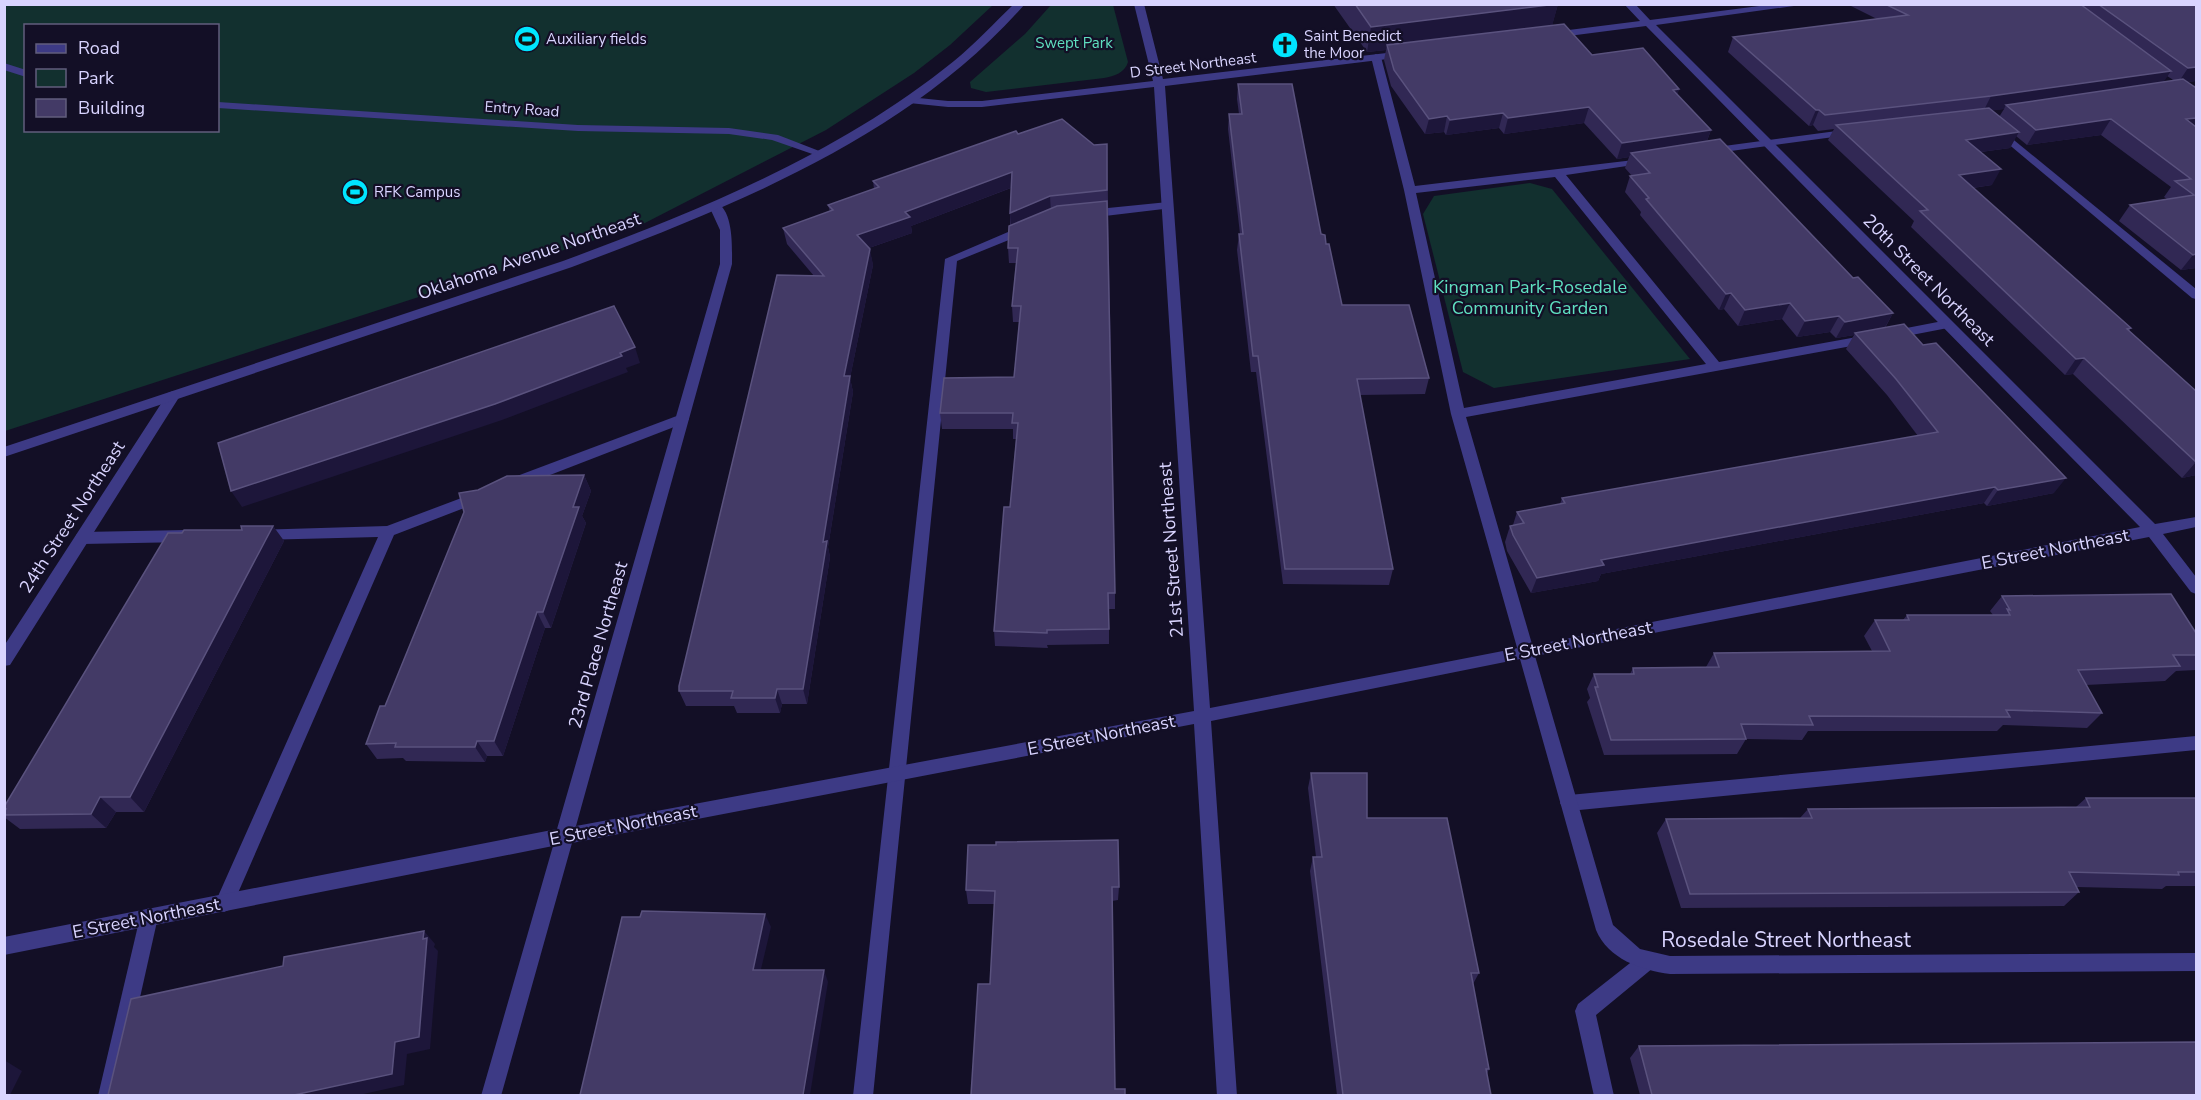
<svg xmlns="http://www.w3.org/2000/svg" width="2201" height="1100" font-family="'Nunito Sans',sans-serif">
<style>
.green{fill:#12302f;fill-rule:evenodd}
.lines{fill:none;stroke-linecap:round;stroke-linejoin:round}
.service{fill:#3d3a85;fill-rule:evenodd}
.minor{fill:#3d3a85;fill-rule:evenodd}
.tertiary{fill:#3d3a85;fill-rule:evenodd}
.wall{fill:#312854;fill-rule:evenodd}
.shaded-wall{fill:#1d163a}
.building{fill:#433a66;stroke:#5a527e;stroke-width:1.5}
.labels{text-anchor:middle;stroke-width:4.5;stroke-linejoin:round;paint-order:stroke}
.far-poi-label{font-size:15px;fill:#d9d4ff;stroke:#130f26;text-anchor:start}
.far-park-label{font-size:15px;fill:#5fe0c0;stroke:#130f26}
.far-street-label{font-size:15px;fill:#d9d4ff;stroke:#130f26}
.street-label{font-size:18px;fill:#d9d4ff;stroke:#130f26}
.park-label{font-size:18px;fill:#5fe0c0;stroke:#130f26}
.near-street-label{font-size:21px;fill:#d9d4ff;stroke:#130f26}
</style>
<rect width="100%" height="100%" fill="#130f26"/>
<g class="green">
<path d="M4,5h989l-43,40 -36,28 -88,57 -185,95 -636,206zM26,26h192v104h-192z"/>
<path d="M1051,5h62l15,57c-3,11 -14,14 -24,16l-118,14 -15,-4 -1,-6 55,-48z"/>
<path d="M1530,183l22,6 138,170 -196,29 -31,-16 -40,-158 11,-18z"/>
</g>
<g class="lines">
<g class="service">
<path d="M1376,54l5,3 34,129 236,-28v4l-4,1 -81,12 153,187 149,-27 6,4 -6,4 -402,74 68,234 -2,5 -6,1 -6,-1 -2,-5 -67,-237 -47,-224 -33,-133zM1555,177l151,187 -242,44 -48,-215z"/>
<path d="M1998,127l198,162v10l-4,-1 -198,-166 -1,-2z"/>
<path d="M1852,129l4,1v4l-147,20 -6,-3 6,-3z"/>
<path d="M1168,202l4,2v4l-84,10 -6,-4 6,-4z"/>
<path d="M1027,224l4,1v6l-74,30 -84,835h-20l92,-837z"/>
<path d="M1948,320l6,4 -1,3 -62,12 -6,-4 6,-4z"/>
<path d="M682,414l7,5 -2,3 -168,65h-10l-2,-4 2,-4z"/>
<path d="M480,491l5,1 2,4 -2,4 -91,35 -163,374 -7,3 -7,-3 -2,-6 163,-366 -119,3 -5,-2 -2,-4 2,-4 133,-4z"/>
<path d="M187,530l5,2 2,4 -2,4 -5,2 -105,2 -5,-2 -2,-4 2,-4 5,-2z"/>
<path d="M2196,736v14l-627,61 -6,-3 -3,-5 3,-5 6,-3z"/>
<path d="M149,908l7,3 2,6 -40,179h-20l42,-179 2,-6z"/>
<path d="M1646,953l7,3 2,6 -2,6 -57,47 18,81h-20l-19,-85 3,-7 61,-48z"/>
</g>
<g class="minor">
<path d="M1134,4h10l19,75 241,-28 5,3 -5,3 -239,29 45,622 930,-181 -494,-501 -93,12 -5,-3 5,-3 87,-11 -16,-17h11l15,16 125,-16h33l-152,21 499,499 41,-7v10l-33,7 33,43v17l-5,-2 -42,-55 -614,119 78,269 27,24 30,7 526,-3v18l-526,3c-29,-4 -62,-15 -74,-44l-76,-271 -309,62 26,375h-20l-23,-372 -622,119 -71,253h-20l72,-250 -549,109v-18l553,-108 163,-565v-34l-11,-24 6,-4c19,7 17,46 17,62l-156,562 618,-115 -40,-624 -172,20h-34l-39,-4 -5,-3 5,-3 39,4h34l171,-20z"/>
<path d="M4,63l22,7v7l-22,-7z"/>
<path d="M218,102l360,23 151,3 49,7 49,19 -6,3 -49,-17 -43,-6 -151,-3 -360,-23z"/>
<path d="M173,391l7,5 -2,3 -168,266 -6,1v-20l164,-253z"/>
</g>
<path class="tertiary" d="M1014,4h11c-117,134 -292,202 -453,263l-568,190v-10l559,-186c138,-51 276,-107 391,-200 21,-17 40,-38 60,-57z"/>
</g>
<g class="wall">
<path d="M1333,4h225l-6,21 40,30 87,34 -2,6 34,35 -4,11 146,137 40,35 -8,15 169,165 -67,13 -3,-3 -383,71 -3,7 -67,12 -24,-42 -2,-9 5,-16 3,-1 4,-13 43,-8 2,-6 356,-62 -31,-41 -41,-46 8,-14 -18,3 -6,-6 -33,5 -15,-18 -44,7 -14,-17 -5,1 -79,-95 1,-3 -16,-20 5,-16h2l-7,-8 4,-11 -12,2 -33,-36 -80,11 -5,-6 -53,7 -2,-3 -19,2 -34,-48 -7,-26 2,-10 -19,2z"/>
<path d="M1847,4h349v77l-9,1 7,5 2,-4v185l-15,2 -62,-49 11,-16 37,-6 -3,-2 7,-10 -70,-52 -74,10 -11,-9 -6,12 -29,4 11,33 -19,3 158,140 -2,3 67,60v84l-14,3 -109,-104 -8,1 -154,-148 3,-6 -86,-81 6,-11 -16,2 -5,-6 -4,1 -81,-74 5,-15 144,-18zM2167,76l8,5 -12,1zM2004,109l-5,8 -7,-7z"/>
<path d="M1238,84l88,160 16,61 87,73 -4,16 -65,1 33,174 -4,16 -106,-1 -27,-212h-5l-14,-122 2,-16h1l-12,-105 1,-15h10l-2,-15z"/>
<path d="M1018,134l76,11 13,-1 8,449v16h-6v35l-62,1 1,3 -53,-2 -1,-15 16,-124 6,-68h-3v-10h-71l-2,-16 74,-36 5,-55h-6l-1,-16 4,-43h-7l-1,-15 2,-23v-12l1,-25 -100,38 1,7 -43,15 4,17 -23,113 3,14 -25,155 2,10 -23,147h-25l-2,9h-43l-3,-7h-48l-7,-15 135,-415 -27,-32 -4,-16 47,-16 -2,-7 46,-16 -1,-8z"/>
<path d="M584,475l7,16 -9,25 4,7 -35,105h-6l-42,128h-16l-2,6 -79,-1 -3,-3 -26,1 -11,-15 19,-38 79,-194z"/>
<path d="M273,526l11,15 -140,271h-28l-10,16 -86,1 -16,-12v-10l178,-274 60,-3z"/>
<path d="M2002,596l194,37v37l-20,1 -11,10 -79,4 16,28 -15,15 -84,-3 -6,6h-189l-6,9 -56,-1 -9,15 -133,1 -17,-53 3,-4 -3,-9 7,-15h36l3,-6 73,-1 8,-14 158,-2 -8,-15 11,-16h28l4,-5h86l-3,-4z"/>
<path d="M1311,773l56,45 112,155 -6,11 16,85 -2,5 4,21h-154l-27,-224 3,-14h3l-8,-69z"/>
<path d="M2086,798h110v88h-30l-4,3 -85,-2 2,5 -15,14 -383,2 -24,-75 9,-14 134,-1 8,-9 268,-2z"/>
<path d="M1119,887l-1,13 -6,1 -141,194 19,-111 4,-80h-26l-2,-14z"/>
<path d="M1639,1046l557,49h-556l-10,-37z"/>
</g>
<g class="shaded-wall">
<path d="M1558,4l-7,26 -164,15 -1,5 -19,2 4,-25z"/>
<path d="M2196,67v14l-18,2 10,-15z"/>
<path d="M2171,71l-10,15 -155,19 -2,4 -21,3 8,-16z"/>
<path d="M1679,89l-5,15 -1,-14z"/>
<path d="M1589,107l-5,16 -80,11 4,-16z"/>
<path d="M1816,110h3l-6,15 -4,1z"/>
<path d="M1503,113l-4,15 -53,7 4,-15z"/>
<path d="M1447,116l-3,16 -19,2 4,-15z"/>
<path d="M2196,118v13l-10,-12z"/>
<path d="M2111,119l-10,16 -74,10 9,-15z"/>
<path d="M1711,130l-6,16 -74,7 -2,4 -12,2 5,-16z"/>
<path d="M2019,132l-9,16 -52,7 8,-15z"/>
<path d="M2001,169l-9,16 -42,6 9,-16z"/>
<path d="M1012,172l1,15 -102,39 1,7 -52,18 -3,-16 48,-23z"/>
<path d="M1050,196l1,16 -40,17 -1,-16z"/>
<path d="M870,249l3,16 -23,113 3,14 -25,155 2,10 -23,147 -4,-15 41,-313z"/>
<path d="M2196,254v14l-15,2 12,-15z"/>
<path d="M1731,293l-7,16 -5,1 7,-16z"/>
<path d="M1790,303l-8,16 -44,7 7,-16z"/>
<path d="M1893,313l-9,16 -29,4 -1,2 -18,3 9,-16z"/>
<path d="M1839,316l-9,16 -33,5 8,-16z"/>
<path d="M635,347l5,16 -14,5 2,4 -126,48 -260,87 -11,-16z"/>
<path d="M2084,358l-11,16 -8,1 11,-16z"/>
<path d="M2196,462v13l-14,3z"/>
<path d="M584,475l7,16 -9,25 4,7 -35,105 -8,-16 30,-105z"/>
<path d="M2066,478l-12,15 -67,13 11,-16z"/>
<path d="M1995,487l-11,16 -383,71 -3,7 -67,12 6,-15 64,-18z"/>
<path d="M273,526l11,15 -140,271 -14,-15z"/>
<path d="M537,612l8,16 -42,128 -9,-15z"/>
<path d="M777,689l5,15 -2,9 -5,-15z"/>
<path d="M477,741l10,15 -2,6 -10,-15z"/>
<path d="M100,797l16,15 -10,16 -15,-14z"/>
<path d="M765,914l6,13 -13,55 -5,-12z"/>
<path d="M424,931l11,13 -1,3 4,4 -8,98 -23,5 -3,31 -45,10h-65l101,-53 28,-103z"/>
<path d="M824,970l4,12 -18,113h-6z"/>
<path d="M4,1060l18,11 -12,24h-6z"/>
</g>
<g class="building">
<path d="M1355,4h202l-186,23z"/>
<path d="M1885,4h195l91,67 -180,25 -166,19 -6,-5h-3l-83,-73 175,-22z"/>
<path d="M2098,4h98v63l-8,1z"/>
<path d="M1564,24l28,31 51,-7 36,41 -6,1 38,40 -89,13 -33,-36 -81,11 -5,-5 -53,7 -3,-4 -18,3 -35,-49 -7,-25z"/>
<path d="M2183,79l13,9v30l-10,1 10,8v127l-3,1 -63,-50 64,-10 -19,-14 16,-2 -80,-60 -75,11 -30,-25z"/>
<path d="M1238,84h54l29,150 4,1 1,9h3l13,61h67l20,73 -72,1 36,190h-108l-27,-213h-5l-14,-122h4l-14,-120h13z"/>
<path d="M1989,108l30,24 -53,8 35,29 -42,6 172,153 -4,1 69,62v71l-112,-104 -8,1 -156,-148 8,-1 -92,-85z"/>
<path d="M1062,119l32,26 13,-1v46l-57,6 -40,17 2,-41 -107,40 5,5 -53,18 13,14 -26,127h6l-27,166 4,-1 -24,148h-26l-2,9h-44l2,-7h-54v-5l98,-411 47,1 -41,-48 50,-18 -5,-5 51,-18 -6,-6 143,-50 2,3z"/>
<path d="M1720,139l133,139 5,-1 35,36 -48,9 -6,-6 -34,5 -15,-18 -45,7 -14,-17 -5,1 -80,-95 3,-1 -19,-22 20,-3 -19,-20z"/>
<path d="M1107,201l8,392h-7l1,36 -62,1v3l-53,-2 10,-124h6l8,-84h-6l1,-10h-73l4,-35 70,-1 7,-71h-9l6,-58h-10l1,-22 48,-20z"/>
<path d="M614,306l21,41 -15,6 2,3 -127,48 -264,87 -13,-48z"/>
<path d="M1904,324l19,21 13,-2 130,135 -68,12 -3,-3 -394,73 3,5 -67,13 -24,-43 -3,-9 14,-3 -7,-11 48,-9 -3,-5 376,-66 -42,-53 -41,-46z"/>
<path d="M584,475l-11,32h6l-36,105h-6l-43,129h-17l-2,6h-80l1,-4 -30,1 14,-38h5l79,-194 -5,-19 19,-3 29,-14z"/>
<path d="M241,526h32l-143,271h-30l-9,17 -87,1v-3l2,-3h-2v-2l164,-274h14l2,-3h58z"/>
<path d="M2171,594l25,39v22h-23l7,11 -102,4 24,43 -96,-3 4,7 -201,-1 4,9 -72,-1 5,15 -135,1 -16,-53h3l-4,-13h40l-1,-6 86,-1 -5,-14 176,-2 -15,-31h34l-2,-5h103l-3,-6 3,1 -8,-14z"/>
<path d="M1311,773h56v45h80l32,155h-8l18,96h-3l5,26h-148l-30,-238h9z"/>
<path d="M2086,798h110v74h-18l1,3 -110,-3 10,20 -389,2 -24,-75 146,-1 -4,-9 282,-2z"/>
<path d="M1118,840l1,47h-7l3,202h10v6h-154l7,-111h12l5,-93 -29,-1 2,-45h28v-3z"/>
<path d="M642,911l123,3 -12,56h71l-21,125h-223l42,-178h18z"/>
<path d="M424,931l-1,8 4,-1 -8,99 -24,5 -3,32 -98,21h-186l23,-96 152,-33 1,-9z"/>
<path d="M2196,1042v53h-544l-13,-49z"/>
</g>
<defs>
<symbol id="stadium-disc" viewBox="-11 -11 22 22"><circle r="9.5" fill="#00e5ff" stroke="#130f26"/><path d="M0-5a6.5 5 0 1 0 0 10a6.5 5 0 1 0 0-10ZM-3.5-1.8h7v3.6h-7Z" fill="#111"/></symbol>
<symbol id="church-disc" viewBox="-11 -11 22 22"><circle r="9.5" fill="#00e5ff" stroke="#130f26"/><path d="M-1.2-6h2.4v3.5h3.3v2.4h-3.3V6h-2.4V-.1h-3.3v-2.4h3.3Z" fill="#111"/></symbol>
</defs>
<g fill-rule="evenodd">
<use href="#stadium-disc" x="512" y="24" width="30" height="30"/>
<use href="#church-disc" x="1270" y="30" width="30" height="30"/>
<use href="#stadium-disc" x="340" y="177" width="30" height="30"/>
</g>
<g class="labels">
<g class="far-poi-label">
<text x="1304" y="41">Saint Benedict<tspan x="1304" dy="17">the Moor</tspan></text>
<text x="546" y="44">Auxiliary fields</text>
<text x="374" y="197">RFK Campus</text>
</g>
<g class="far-park-label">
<text x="1074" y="48">Swept Park</text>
</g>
<g class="far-street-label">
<text transform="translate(1193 65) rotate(-7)" y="5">D Street Northeast</text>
<text transform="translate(522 109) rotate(4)" y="5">Entry Road</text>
</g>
<g class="street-label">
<text transform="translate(529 256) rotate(-19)" y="6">Oklahoma Avenue Northeast</text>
<text transform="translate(1929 280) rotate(45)" y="6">20th Street Northeast</text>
<text transform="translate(72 517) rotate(-57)" y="6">24th Street Northeast</text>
<text transform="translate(2055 549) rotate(-11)" y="6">E Street Northeast</text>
<text transform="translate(1171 550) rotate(-94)" y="6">21st Street Northeast</text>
<text transform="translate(1578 641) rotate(-11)" y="6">E Street Northeast</text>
<text transform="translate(598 645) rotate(-74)" y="6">23rd Place Northeast</text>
<text transform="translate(1101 735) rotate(-11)" y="6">E Street Northeast</text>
<text transform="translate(623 825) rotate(-11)" y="6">E Street Northeast</text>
<text transform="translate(146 918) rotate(-11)" y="6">E Street Northeast</text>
</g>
<g class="park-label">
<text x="1530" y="293">Kingman Park-Rosedale<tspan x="1530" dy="21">Community Garden</tspan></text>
</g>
<g class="near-street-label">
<text x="1786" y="947">Rosedale Street Northeast</text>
</g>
</g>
<rect width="2201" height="1100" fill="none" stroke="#d9d4ff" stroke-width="12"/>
<rect x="24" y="24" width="195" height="108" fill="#130f26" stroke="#625e7d" stroke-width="1.5"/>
<rect x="36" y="44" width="30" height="9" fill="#3d3a85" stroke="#625e7d" stroke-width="1.5"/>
<text x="78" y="54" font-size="18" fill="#d9d4ff">Road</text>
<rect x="36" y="69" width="30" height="18" fill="#12302f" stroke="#625e7d" stroke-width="1.5"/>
<text x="78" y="84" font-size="18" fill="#d9d4ff">Park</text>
<rect x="36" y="99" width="30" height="18" fill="#433a66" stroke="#625e7d" stroke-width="1.5"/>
<text x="78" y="114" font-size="18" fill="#d9d4ff">Building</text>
</svg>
